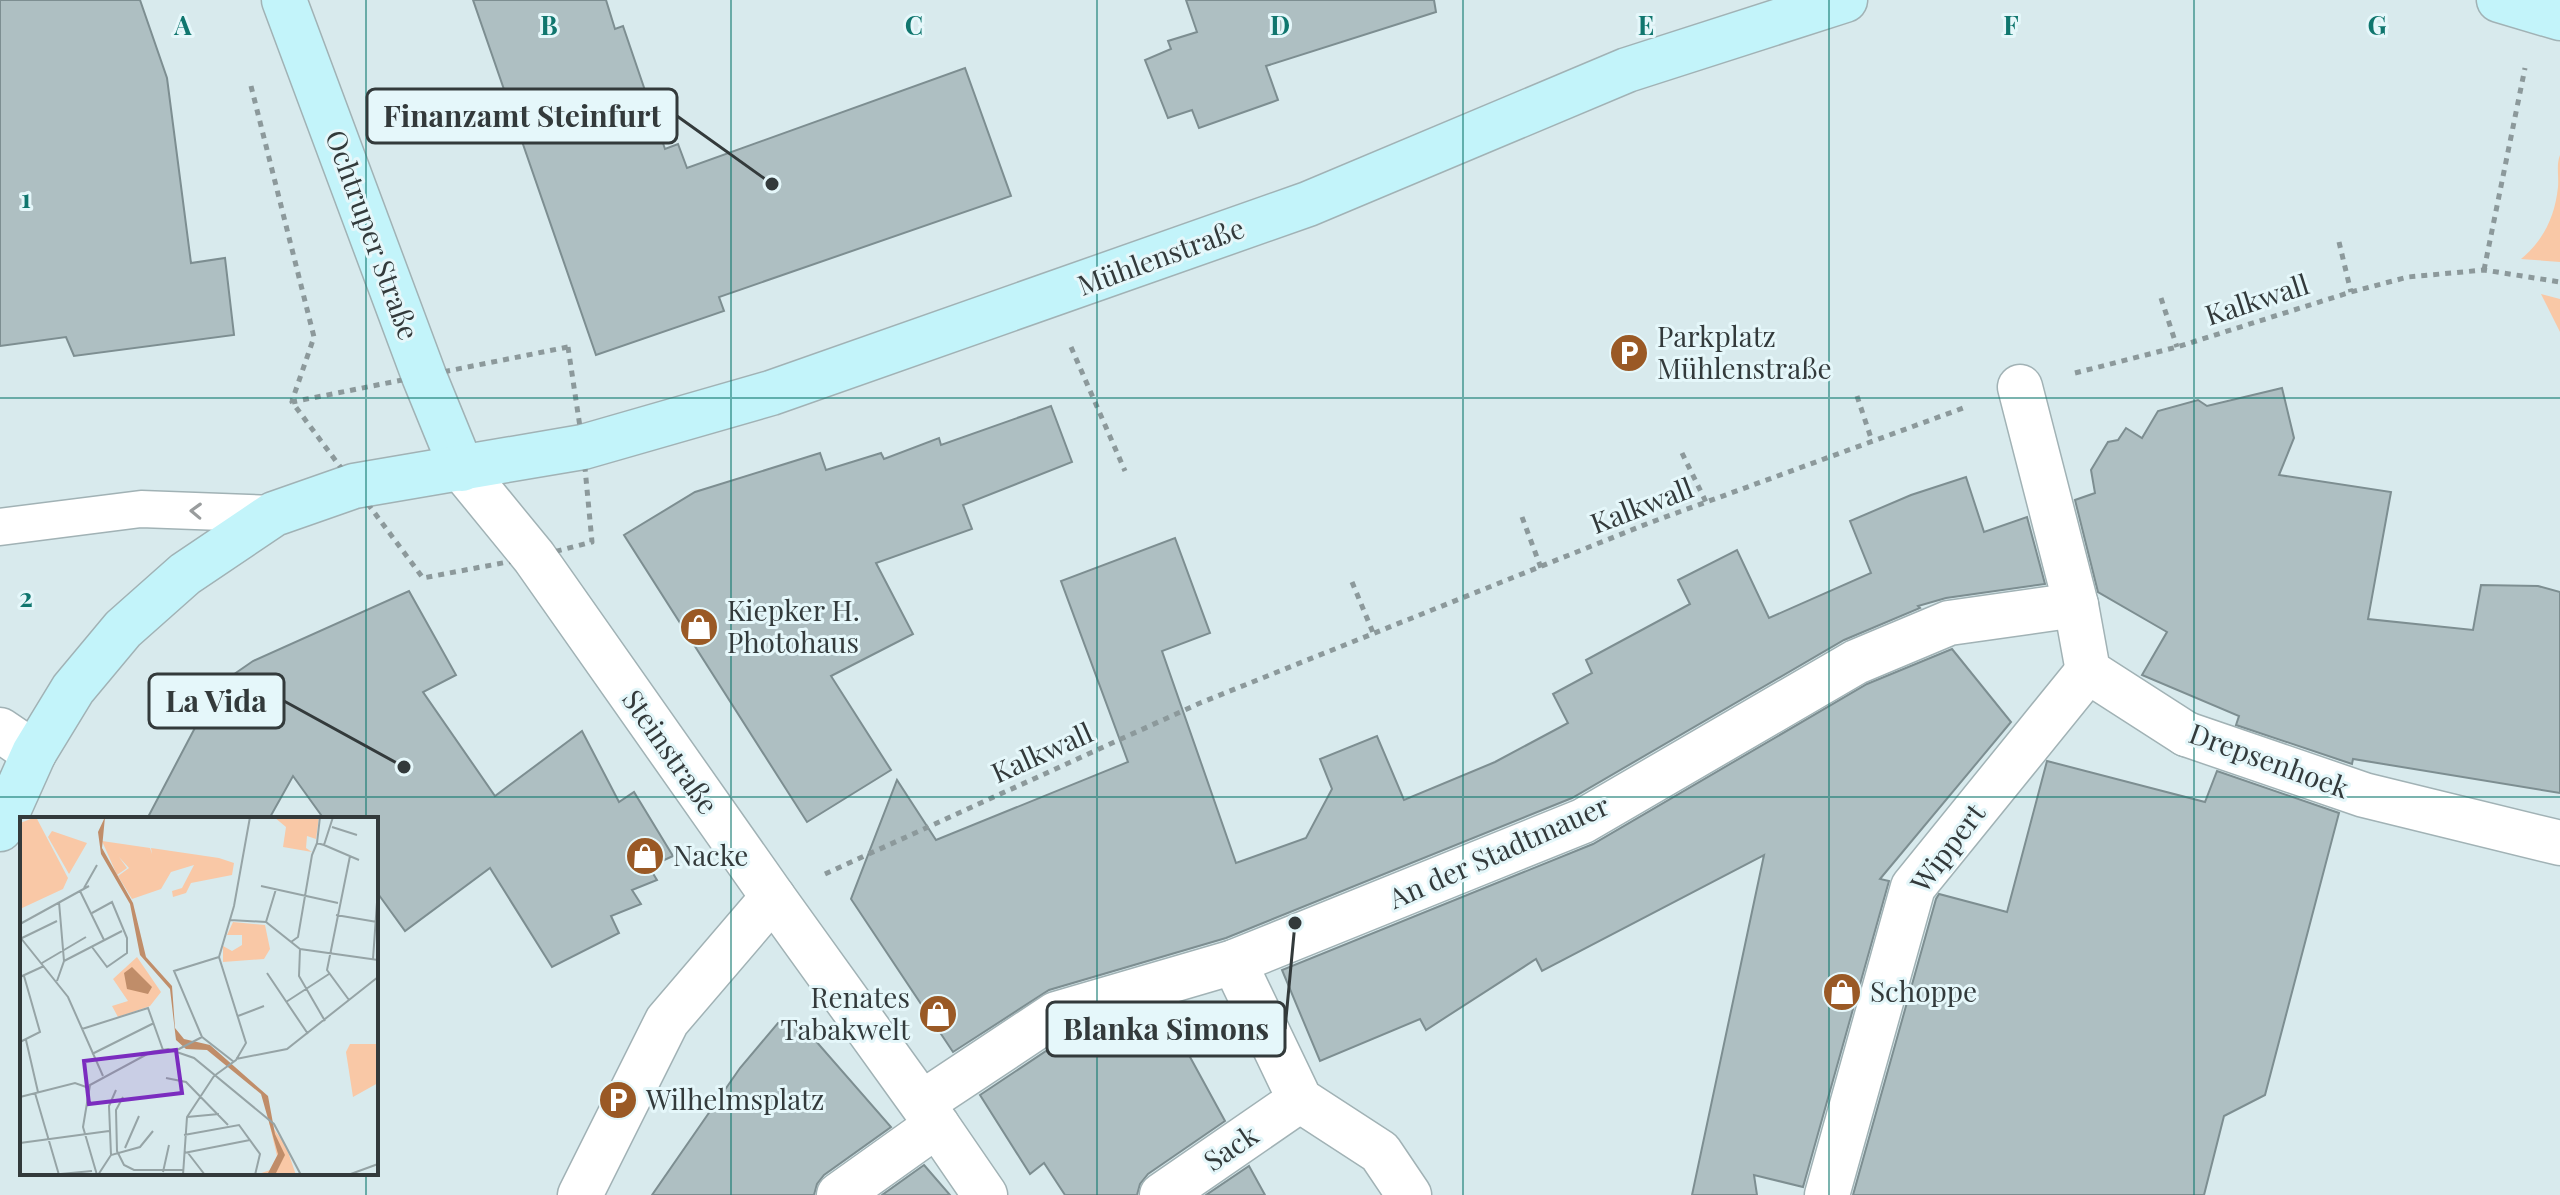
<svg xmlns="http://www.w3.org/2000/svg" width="2560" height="1195" font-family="'Playfair Display',serif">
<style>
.green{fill:#f9c8a6}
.building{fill:#aebfc2;stroke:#7d8e91;stroke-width:2}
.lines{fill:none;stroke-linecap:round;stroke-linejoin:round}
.service-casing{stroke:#a1b2b5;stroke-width:39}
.pedestrian-casing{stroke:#a1b2b5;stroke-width:47}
.minor-casing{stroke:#a1b2b5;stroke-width:47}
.secondary-casing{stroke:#a1b2b5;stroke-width:47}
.path{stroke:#8c999b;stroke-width:5;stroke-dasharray:6 6;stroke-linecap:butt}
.service{stroke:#fff;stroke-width:36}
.pedestrian{stroke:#fff;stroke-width:44}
.minor{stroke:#fff;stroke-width:44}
.secondary{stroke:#c3f4fa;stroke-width:44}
.oneway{stroke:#999c9d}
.grid{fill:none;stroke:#0f766e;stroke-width:2;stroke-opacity:0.55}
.labels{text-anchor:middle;stroke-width:6;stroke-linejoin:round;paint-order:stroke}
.street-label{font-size:28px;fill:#333a3b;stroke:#e5f7fa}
.poi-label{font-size:28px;fill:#333a3b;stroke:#e5f7fa;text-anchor:start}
.inset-road{fill:none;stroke:#96a4a6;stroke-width:2}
.view{fill:#7b2cbf;fill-opacity:0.15;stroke:#7b2cbf;stroke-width:4}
.inset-edge{fill:none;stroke:#333a3b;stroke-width:4}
.grid-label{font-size:26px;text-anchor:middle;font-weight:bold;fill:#0f766e;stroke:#e5f7fa;stroke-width:6;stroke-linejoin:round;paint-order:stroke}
.leader{fill:none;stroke:#333a3b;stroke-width:3}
.callout-dot{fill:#333a3b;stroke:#e5f7fa;stroke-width:3}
.callout{fill:#e5f7fa;stroke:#333a3b;stroke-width:3}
.callout-label{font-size:30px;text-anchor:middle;font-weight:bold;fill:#333a3b}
</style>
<rect width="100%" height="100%" fill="#d8eaed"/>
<g class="green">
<path d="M2560,155v107l-39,-3c22,-18 34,-42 37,-72 1,-11 -2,-22 2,-32z"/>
<path d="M2541,294l19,5v33z"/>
</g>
<g class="building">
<path d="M0,0h140l27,78 24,185 34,-5 9,77 -160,21 -8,-19 -66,9z"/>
<path d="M473,0h133l9,29 8,-3 42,123 13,-5 9,24 278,-100 46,128 -292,101 5,14 -128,44z"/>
<path d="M1186,0h248l2,12 -170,54 12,34 -79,28 -7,-18 -24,8 -23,-58 26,-11 -3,-8 29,-9z"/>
<path d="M2282,388l12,50 -15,37 112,17 -23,127 105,11 8,-45 57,1 22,6v201l-207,-34 -1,5 -116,-39 3,-9 -97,-41 25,-43 -69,-40 -23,-92 20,-7 -4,-23 17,-28 10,-2 8,-12 16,10 16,-27 40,-11 9,6z"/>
<path d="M1051,406l21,56 -109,43 9,24 -96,34 37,71 -82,42 60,94 -84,52 -183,-287 71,-43 125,-39 6,17 55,-17 3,6 55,-21 2,7z"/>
<path d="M1966,477l18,55 43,-15 18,67 -99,14 -28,8 2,2 -76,32 -272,158 -346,140 -177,52 -96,62 -102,-153 46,-119 39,60 192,-78 -67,-181 114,-43 35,95 -48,18 74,212 70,-25 26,-49 -12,-30 57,-23 27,64 91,-38 73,-39 -15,-29 39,-21 -6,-13 104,-56 -12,-24 59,-30 32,68 102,-45 -21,-52 61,-26z"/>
<path d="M409,591l47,84 -33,17 72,104 87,-65 37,71 15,-10 39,64 -24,11 8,13 -25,10 9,14 -30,12 8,17 -67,34 -62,-99 -85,63 -29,-40v-72h-52l-31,-43 -24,43h-122l70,-133 36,-25z"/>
<path d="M1952,649l59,73 -131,157 9,2 -86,306 -49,-12 3,20h-65l72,-340 -222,116 -6,-12 -110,71 -6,-11 -100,42 -38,-91 311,-126 274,-160z"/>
<path d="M2047,761l158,41 12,-31 122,42 -74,282 -41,21 -20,79h-351l83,-296 3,-5 68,18z"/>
<path d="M1166,1008l12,27 47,86 -77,53 -8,10 -3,11h-72l-21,-32 -14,11 -50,-79 87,-58z"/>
<path d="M778,1023l23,1 90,103 -67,48 -7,9 -3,11h-162l88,-127z"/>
<path d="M924,1165l26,30h-68z"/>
<path d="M1249,1166l16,29h-59z"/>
</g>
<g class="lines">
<defs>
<path id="service" d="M0,527l141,-18 133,5"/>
<g id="pedestrian">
<path d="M2020,387l56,218 12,66 98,63"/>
<path d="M462,469l72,88 239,340 164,228 48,70"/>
<path d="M1234,962l66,138 80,52 29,43"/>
<path d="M922,1103l134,-89 178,-52 349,-141 273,-159 93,-39 127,-18"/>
<path d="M1162,1195l138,-95"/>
<path d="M1827,1195l86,-308 175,-216"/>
</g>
<g id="minor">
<path d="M0,730l34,23"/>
<path d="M2186,734l178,61 196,48"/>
<path d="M580,1195l87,-174 106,-124"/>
<path d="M839,1195l98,-70"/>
</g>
<g id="secondary">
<path d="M284,0l140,376 38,93"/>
<path d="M2499,0l61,18"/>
<path d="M0,829l34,-76 39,-64 50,-60 62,-55 89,-60 80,-28 229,-39 188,-54 537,-189 319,-134 218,-70"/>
</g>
</defs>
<use href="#service" class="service-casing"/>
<use href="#pedestrian" class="pedestrian-casing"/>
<use href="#minor" class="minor-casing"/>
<use href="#secondary" class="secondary-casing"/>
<g class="path">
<path d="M251,86l63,251 -22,64"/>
<path d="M2339,242l12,50"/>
<path d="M2484,270l41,-202"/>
<path d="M2161,298l16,49"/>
<path d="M568,347l15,100 9,95 -58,15 -111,21 -131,-176z"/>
<path d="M1071,347l54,124"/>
<path d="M2075,373l102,-26 174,-55 57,-15 76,-7 76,12"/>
<path d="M1857,396l15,45"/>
<path d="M1682,453l24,49"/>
<path d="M1522,517l19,51"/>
<path d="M1352,582l22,53"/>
<path d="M825,874l375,-171 449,-180 317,-116"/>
</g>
<use href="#service" class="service"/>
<use href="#pedestrian" class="pedestrian"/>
<use href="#minor" class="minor"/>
<use href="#secondary" class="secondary"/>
</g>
<defs><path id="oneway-chevron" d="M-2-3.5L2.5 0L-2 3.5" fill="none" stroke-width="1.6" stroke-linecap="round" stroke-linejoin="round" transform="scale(2)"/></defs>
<use class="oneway" href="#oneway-chevron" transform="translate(196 511) rotate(-178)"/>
<path class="grid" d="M366,0v819M731,0v1195M1097,0v1195M1463,0v1195M1829,0v1195M2194,0v1195M0,398h2560M0,797h2560M366,1173v22"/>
<defs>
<symbol id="parking-disc" viewBox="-11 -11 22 22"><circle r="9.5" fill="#9a5925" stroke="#e5f7fa"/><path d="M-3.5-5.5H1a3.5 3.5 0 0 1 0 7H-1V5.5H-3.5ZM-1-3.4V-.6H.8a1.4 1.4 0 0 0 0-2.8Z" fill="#fff"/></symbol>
<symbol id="shop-disc" viewBox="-11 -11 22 22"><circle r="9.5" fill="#9a5925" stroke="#e5f7fa"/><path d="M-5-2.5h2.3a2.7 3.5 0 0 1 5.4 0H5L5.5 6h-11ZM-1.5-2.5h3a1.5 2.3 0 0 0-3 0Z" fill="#fff"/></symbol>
</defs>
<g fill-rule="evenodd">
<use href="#parking-disc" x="1607" y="331" width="44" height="44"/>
<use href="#shop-disc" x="677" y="605" width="44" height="44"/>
<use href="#shop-disc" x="623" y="834" width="44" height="44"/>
<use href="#shop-disc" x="1820" y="970" width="44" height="44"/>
<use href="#shop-disc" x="916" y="992" width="44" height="44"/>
<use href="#parking-disc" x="596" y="1078" width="44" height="44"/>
</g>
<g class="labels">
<g class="street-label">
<text transform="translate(372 235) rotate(70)" y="10">Ochtruper Straße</text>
<text transform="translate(1161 257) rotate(-20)" y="10">Mühlenstraße</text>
<text transform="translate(2257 300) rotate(-18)" y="10">Kalkwall</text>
<text transform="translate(1642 506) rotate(-21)" y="10">Kalkwall</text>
<text transform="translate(670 752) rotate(55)" y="10">Steinstraße</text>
<text transform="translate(1042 753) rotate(-24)" y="10">Kalkwall</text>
<text transform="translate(2269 761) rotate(20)" y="10">Drepsenhoek</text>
<text transform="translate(1948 848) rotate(-53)" y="10">Wippert</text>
<text transform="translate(1499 852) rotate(-24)" y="10">An der Stadtmauer</text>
<text transform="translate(1231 1148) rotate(-34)" y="10">Sack</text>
</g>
<g class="poi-label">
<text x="1657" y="347">Parkplatz<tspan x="1657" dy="32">Mühlenstraße</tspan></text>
<text x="727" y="621">Kiepker H.<tspan x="727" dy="32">Photohaus</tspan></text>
<text x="673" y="866">Nacke</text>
<text x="1870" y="1002">Schoppe</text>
<text x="910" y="1008" text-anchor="end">Renates<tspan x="910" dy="32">Tabakwelt</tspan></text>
<text x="646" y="1110">Wilhelmsplatz</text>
</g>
</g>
<g transform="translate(20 817)">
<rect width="358" height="358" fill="#d8eaed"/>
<path d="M16,0l32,61 -5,11 -43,20v-86zM254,0h45l-3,22 -9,-3 -1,12 6,4 -29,-5 3,-20zM32,14l35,12 -18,31 -21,-37zM82,24l48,7 2,6 -1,-6 68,10 15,5 -2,12 -41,8 -5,10 -13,4 -1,-6 10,-3 12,-23 -23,7 -10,17 -29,10 -14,-23 11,-8 -10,-11 8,11 -10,7zM213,105l32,3 5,24 -6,10 -41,3v-16l9,5 10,-6v-10h-15zM117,140l24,35 -11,14 -32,11 -6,-11 16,-5 -15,-22zM330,227h28v39l-25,14 -7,-45zM249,305l17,24 10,29h-40l14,-5 7,-14z" fill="#f9c8a6"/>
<path d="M85,0l-3,31 31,55 13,54 26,29 3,42 9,11 26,6 58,51 7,38 10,21 -10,20h-8l11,-21 -17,-60 -54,-44 -21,-1 -10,-9 -6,-51 -30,-34 -10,-51 -29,-50 -3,-22zM112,150l20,20 -4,7 -21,-5 -3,-16z" fill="#c08d69"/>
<path class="inset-road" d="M312,10l25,8M297,26l3,-26M304,28l35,15M304,28l9,-28M241,69l77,17M64,71l13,-23M60,74l24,49M316,98l41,7M210,103l36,2 34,27 78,11M246,105l10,-33M0,107l69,-38M0,120l48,60 35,79M2,121l35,-17M271,125l7,-5 14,-82 5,-12 7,2M72,130l15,20 20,-14v-15l-15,-36 -20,11M280,132l-1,27 26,45M353,142l5,-71M44,144l58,-30M22,146l44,-26M247,156l41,61M0,160l24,-11M37,164l7,-20 -5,-59M329,183l-22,-30 23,-114M266,185l43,-28M218,199l26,-10M62,212l66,-21 15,42M182,220l-28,-66 45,-14M6,223l12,52M0,225l20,-10 -16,-56M157,233l25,-13 32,25M72,237l62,-31M216,242l51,-10 91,-72M194,259l22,-16 10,-17 -27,-86 15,-51 16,-89M146,261l20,4 42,43M15,276l24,82M0,280l55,-14 14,5M103,280l-7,13 1,41 7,14 10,5h49M167,300l32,-3M164,318l55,-10 21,29 -5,21M0,326l89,-12M105,331l14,-32M164,336l66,-13M168,336l17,22M91,338l-2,-49 7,-16M143,355l6,-27M30,358l42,-4M77,358l-14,-48 7,-42 61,-33 17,-3 26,9 80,66 27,51M78,358l13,-20 29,-8 13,-16M163,358l4,-58 27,-41M328,358l30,-11"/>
<path class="view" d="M156,233l6,43 -93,11 -5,-43z"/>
<rect width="358" height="358" class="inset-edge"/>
</g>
<g class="grid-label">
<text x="183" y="35">A</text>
<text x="549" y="35">B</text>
<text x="914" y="35">C</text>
<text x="1280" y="35">D</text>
<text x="1646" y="35">E</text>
<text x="2011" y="35">F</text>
<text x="2377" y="35">G</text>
<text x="26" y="208">1</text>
<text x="26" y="607">2</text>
</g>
<path class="leader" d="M772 184L677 116M404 767L284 701M1295 923L1285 1029"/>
<g class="callout-dot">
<circle cx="772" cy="184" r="8"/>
<circle cx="404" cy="767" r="8"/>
<circle cx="1295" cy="923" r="8"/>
</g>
<g class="callout">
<rect x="367" y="89" width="310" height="54" rx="8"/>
<rect x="149" y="674" width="135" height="54" rx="8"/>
<rect x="1047" y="1002" width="238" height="54" rx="8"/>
</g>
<g class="callout-label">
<text x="522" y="127">Finanzamt Steinfurt</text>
<text x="216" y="712">La Vida</text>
<text x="1166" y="1040">Blanka Simons</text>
</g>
</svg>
